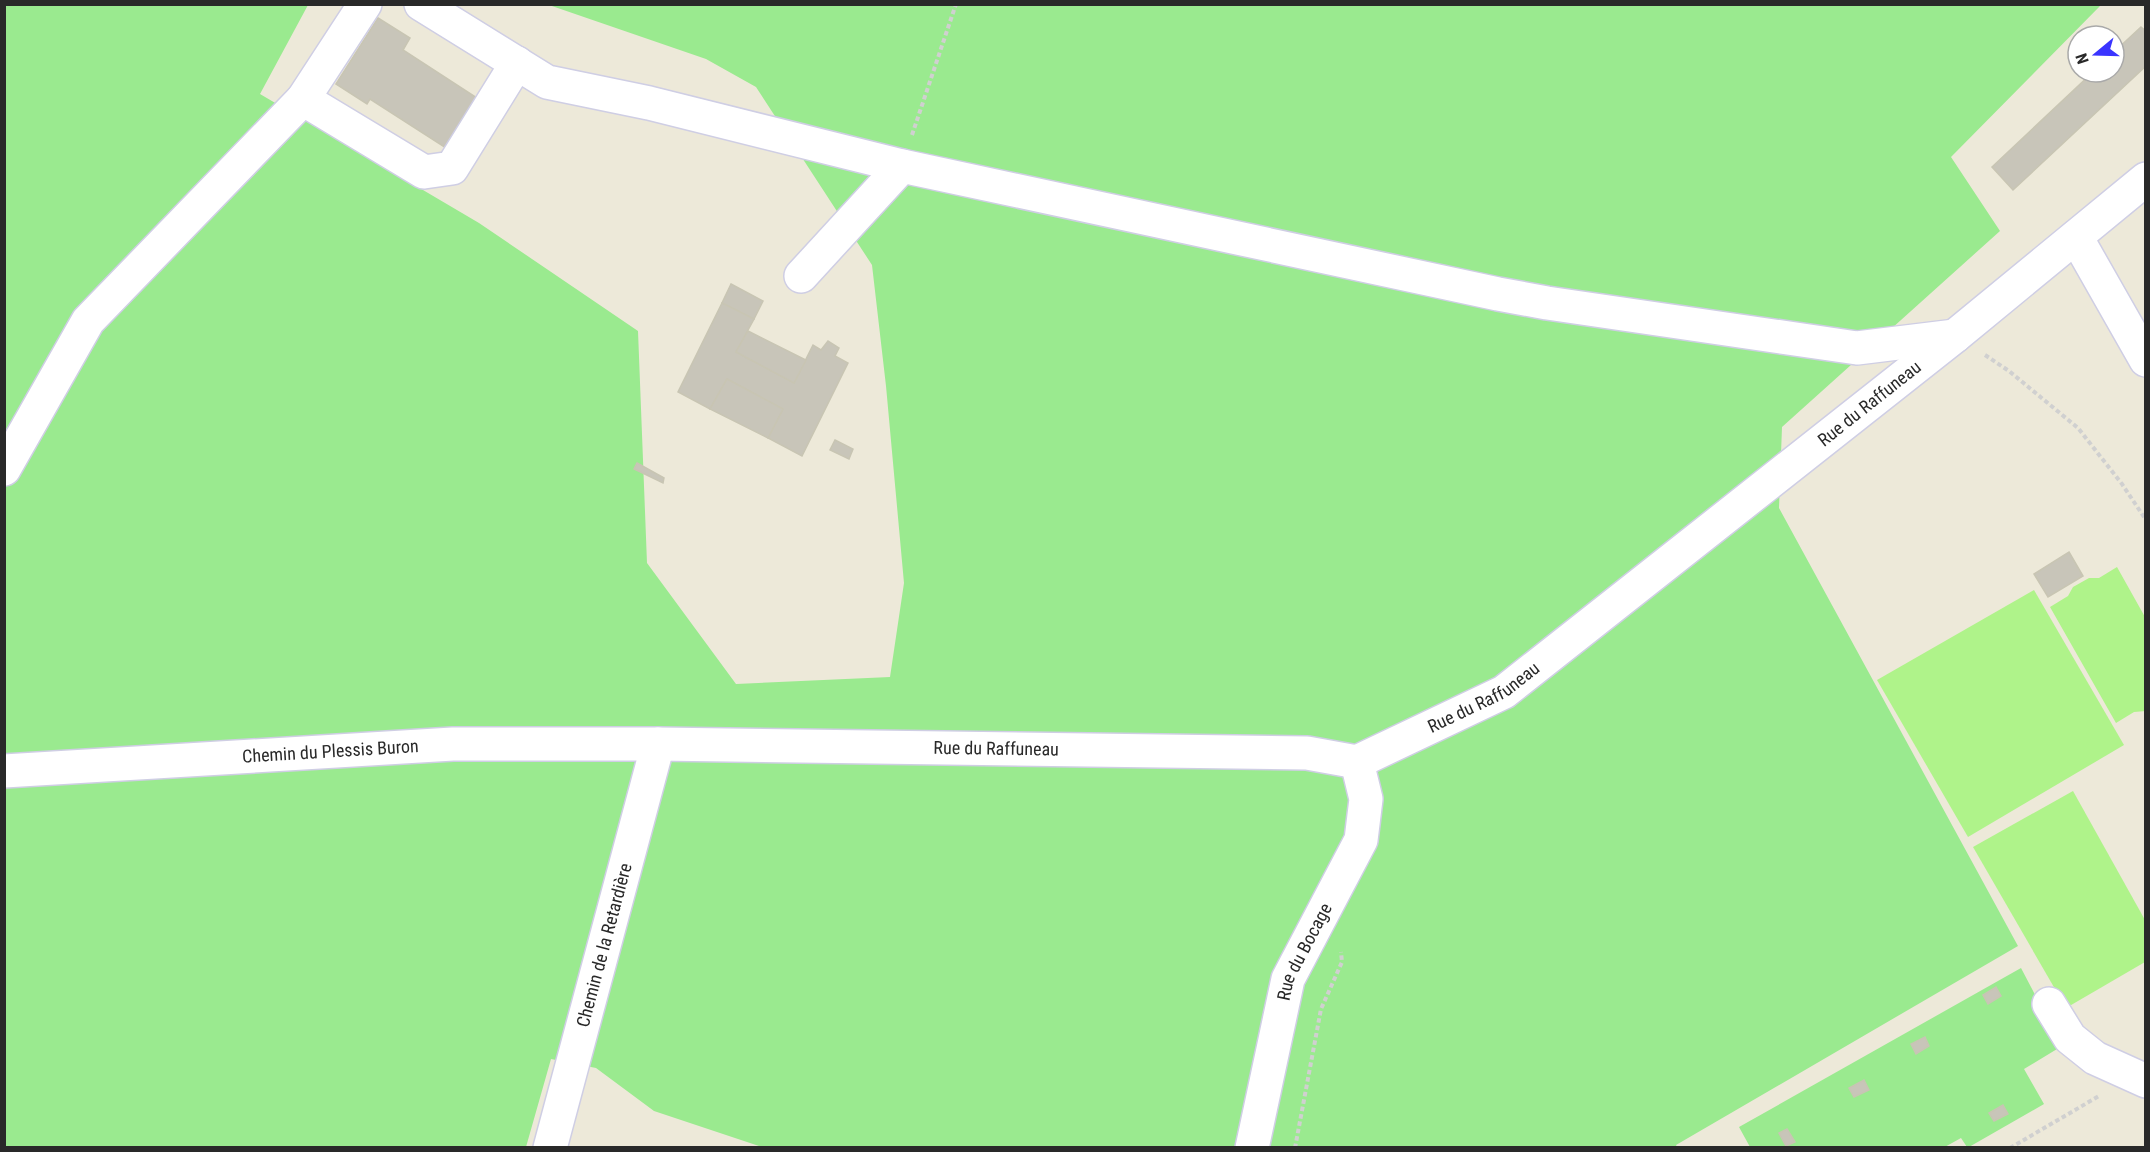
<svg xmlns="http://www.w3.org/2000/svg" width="2150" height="1152" font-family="'Roboto Condensed',sans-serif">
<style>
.green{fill:#9aea8f}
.pitch{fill:#aff38a}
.building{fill:#c8c5b9;stroke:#c8c5b3;stroke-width:1.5}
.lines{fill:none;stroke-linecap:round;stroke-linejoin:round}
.minor-casing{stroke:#cfcee4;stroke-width:36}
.path{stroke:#d0d0d0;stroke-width:4;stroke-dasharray:4.5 3;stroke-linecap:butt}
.minor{stroke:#fff;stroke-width:33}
.labels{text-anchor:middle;stroke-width:5;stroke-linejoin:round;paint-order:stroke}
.street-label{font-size:18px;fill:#292929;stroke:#fff}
</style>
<rect width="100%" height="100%" fill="#ede9d9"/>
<g class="green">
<path d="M5,5h303l-48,89 219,129 159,108 9,232 89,121 154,-7 14,-94 -18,-197 -14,-121 -116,-178 -50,-28 -157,-54h1552l-150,152 49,74 -218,196 -3,81 239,438 -342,199 1,2h-915l-108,-36 -58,-43 -45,-9 -25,88 -521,1z"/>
<path d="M2021,968l41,78 -38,23 20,35 -75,43h-2l-6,-9 -18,10 -193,-1 -11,-20z"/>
</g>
<g class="pitch">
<path d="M2117,567l28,50 1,94 -12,1 -18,11 -66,-116 18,-11 5,-9 16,-9h10z"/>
<path d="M2034,590l90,155 -156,92 -91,-157z"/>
<path d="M2073,791l72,129v42l-79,46 -93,-161z"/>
</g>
<g class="building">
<path d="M378,18l32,20 -7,12 74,48 -31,50 -76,-49 -3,5 -31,-20z"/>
<path d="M2141,27l5,4v35l-133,124 -21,-23 101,-95h21v-20z"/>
<path d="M731,284l32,17 -9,18 -32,-16z"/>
<path d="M722,303l32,16 -18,33 58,31 19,-38 8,5 7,-9 11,7 -4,8 13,7 -46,93 -34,-18 15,-29 -56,-30 -17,30 -32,-17z"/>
<path d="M748,331l58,29 -12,23 -58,-31z"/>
<path d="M727,379l56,30 -15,29 -58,-29z"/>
<path d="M835,440l18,9 -4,10 -19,-9z"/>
<path d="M637,463l27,15 -1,5 -29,-14z"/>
<path d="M2069,552l14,24 -35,21 -14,-23z"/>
<path d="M1996,987l5,9 -13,8 -5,-9z"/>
<path d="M1925,1037l4,9 -13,8 -5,-10z"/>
<path d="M1864,1080l5,10 -15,7 -5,-9z"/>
<path d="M2003,1105l5,9 -14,7 -5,-8z"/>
<path d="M1787,1129l8,13 -9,4 -7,-13z"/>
</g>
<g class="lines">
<defs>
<g id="minor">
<path d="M365,4l-62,95 121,73 28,-4 65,-105"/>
<path d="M421,4l126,78 102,21 253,63 596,128 49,9 310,45 98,-12"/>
<path d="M2076,237l70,123"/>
<path d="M801,276l101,-110"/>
<path d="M4,469l84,-148 215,-222"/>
<path id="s1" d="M4,771l449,-27h205l649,9 50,9 147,-70 451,-356 191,-157"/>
<path d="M2049,1004l21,34 25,20 51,23"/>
<path id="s2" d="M550,1148l108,-404"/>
<path id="s3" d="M1252,1148l36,-169 73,-139 5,-41 -9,-37"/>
</g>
</defs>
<use href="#minor" class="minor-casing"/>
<g class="path">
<path d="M912,135l44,-131"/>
<path d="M1985,355l24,16 69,57 44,56 24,36"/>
<path d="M1295,1148l26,-139 21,-47 -1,-10"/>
<path d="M2010,1148l89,-52"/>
</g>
<use href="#minor" class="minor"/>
</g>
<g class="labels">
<g class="street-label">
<text dy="6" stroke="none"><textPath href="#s1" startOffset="1983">Rue du Raffuneau</textPath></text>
<text dy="6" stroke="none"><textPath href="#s1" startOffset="1497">Rue du Raffuneau</textPath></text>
<text dy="6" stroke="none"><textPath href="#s1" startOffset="993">Rue du Raffuneau</textPath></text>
<text dy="6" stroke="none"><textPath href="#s1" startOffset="327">Chemin du Plessis Buron</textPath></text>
<text dy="6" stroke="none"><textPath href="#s2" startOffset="210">Chemin de la Retardière</textPath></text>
<text dy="6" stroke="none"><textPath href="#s3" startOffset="204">Rue du Bocage</textPath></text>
</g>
</g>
<rect width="2150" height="1152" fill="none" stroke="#292929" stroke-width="12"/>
<g transform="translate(2096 54) rotate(251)"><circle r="28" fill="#ffffff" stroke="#a9a9a9" stroke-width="1.5"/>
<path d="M0-4.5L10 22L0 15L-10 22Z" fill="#3a34ff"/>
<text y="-9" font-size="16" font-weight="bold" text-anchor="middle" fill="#292929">N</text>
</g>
</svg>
